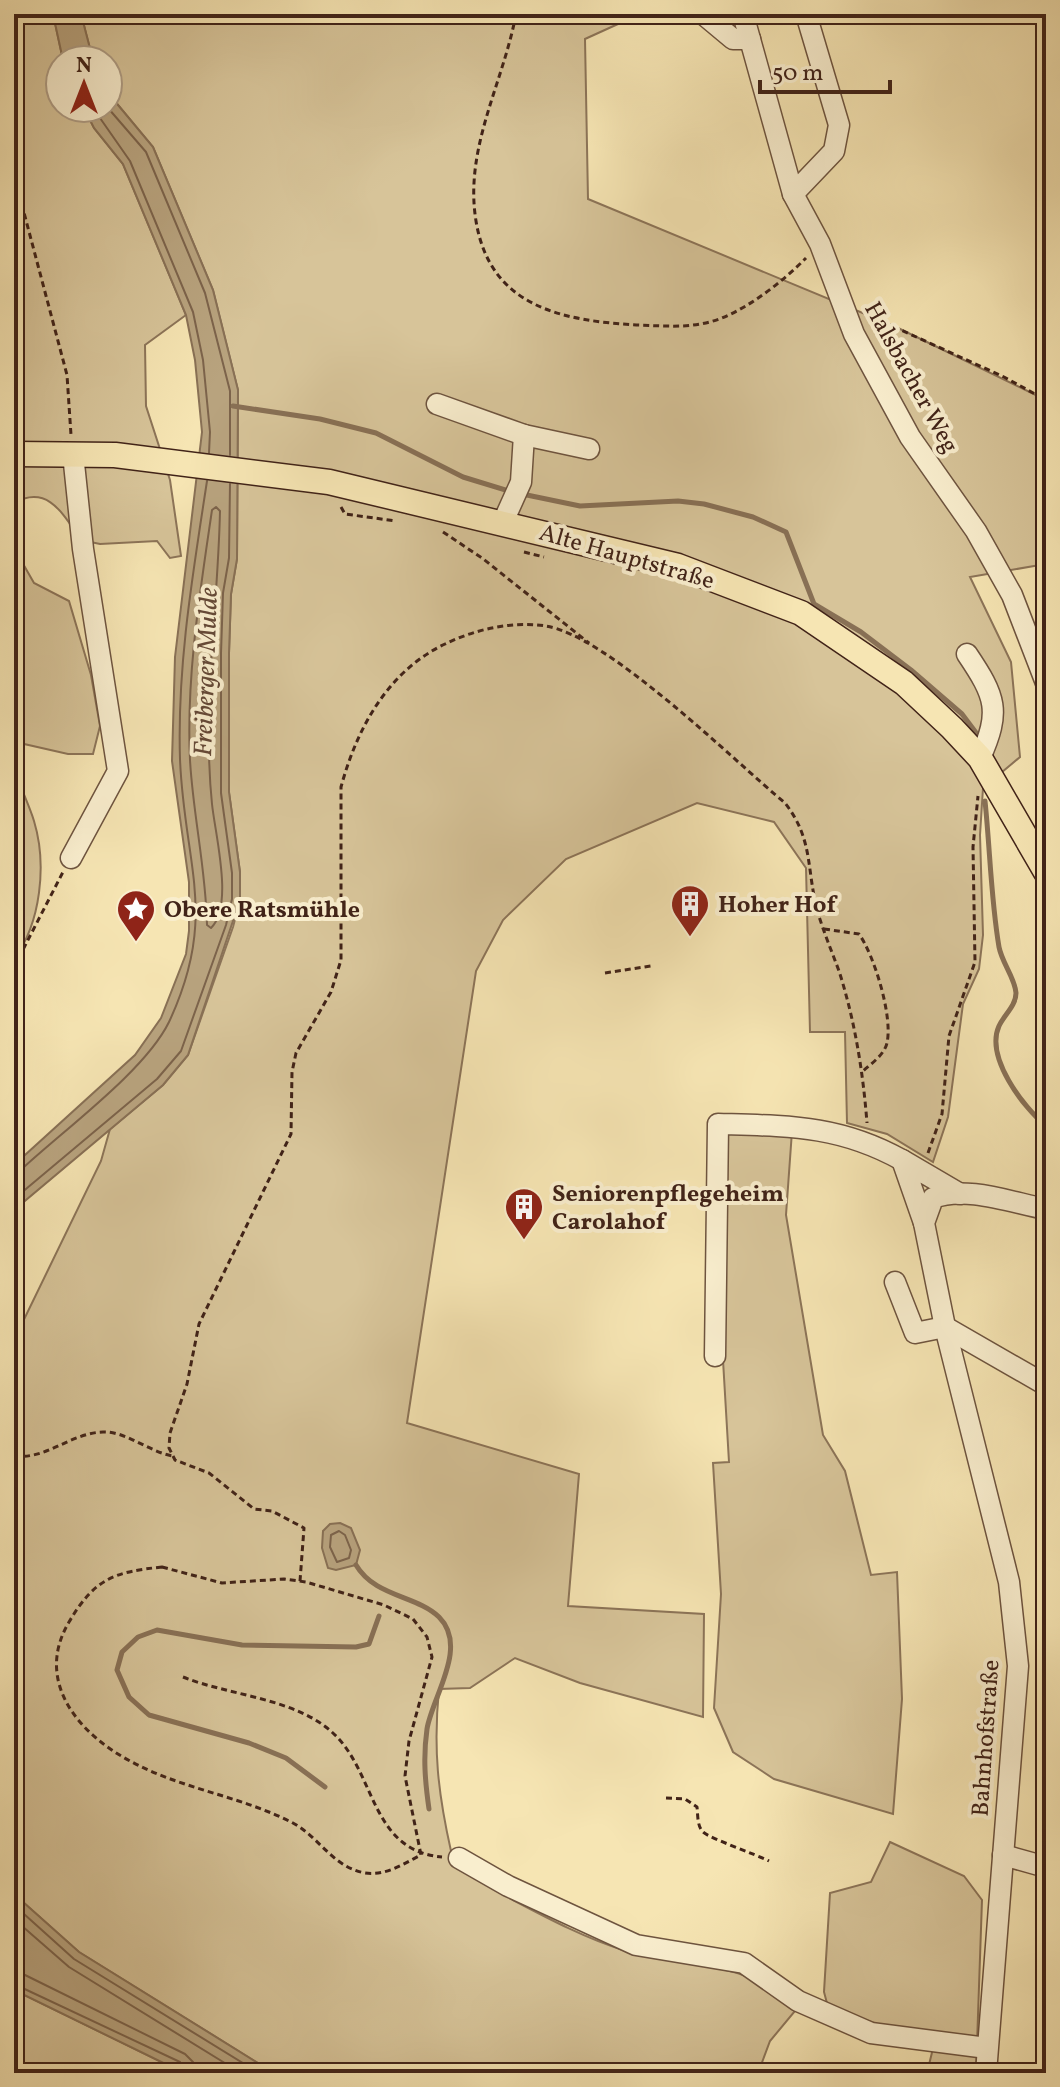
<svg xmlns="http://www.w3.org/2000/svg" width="1060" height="2087" font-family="Vollkorn,serif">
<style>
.green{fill:#d7c499;stroke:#8c7458;stroke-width:2}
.water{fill:#b8a37e;stroke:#887055;stroke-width:2}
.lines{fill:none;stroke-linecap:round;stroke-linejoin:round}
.shore{stroke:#7c634b;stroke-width:2}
.stream{stroke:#887055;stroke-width:5}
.minor-casing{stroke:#6e543f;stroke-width:23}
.major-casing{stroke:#412318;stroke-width:27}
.path{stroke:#412318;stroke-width:3;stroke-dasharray:6 4;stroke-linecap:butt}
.minor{stroke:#f9eece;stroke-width:20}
.major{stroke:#f6e5b3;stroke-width:24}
.labels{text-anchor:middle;stroke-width:8;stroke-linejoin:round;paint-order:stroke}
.street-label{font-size:24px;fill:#412318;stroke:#f9eece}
.poi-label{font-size:24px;font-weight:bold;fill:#412318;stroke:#f9eece;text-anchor:start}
.water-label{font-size:26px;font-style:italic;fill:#654937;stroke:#f9eece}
</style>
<rect width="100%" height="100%" fill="#f6e5b3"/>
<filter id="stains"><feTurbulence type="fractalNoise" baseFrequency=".0025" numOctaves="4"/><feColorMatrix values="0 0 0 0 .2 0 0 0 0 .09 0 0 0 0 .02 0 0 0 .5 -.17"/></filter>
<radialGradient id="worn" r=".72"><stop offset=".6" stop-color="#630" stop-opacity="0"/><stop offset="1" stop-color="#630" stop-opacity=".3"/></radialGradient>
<g class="green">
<path d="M14,14h39l10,46h-3v48h24l10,20 29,36 63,151 -41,30 1,61 24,74 11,76 -11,2 -13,-17 -57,3 -19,-4c-18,-26 -33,-56 -67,-37z"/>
<path d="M81,14h559l-55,25 3,160 306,127 152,74v164l-76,13 41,85 9,95 -37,31 -3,47 3,100 -4,34 -16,35 -15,113 -15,45 -46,-28 -40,-11 -2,-91h-35l-4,-164 -32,-46 -77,-19 -131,56 -63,61 -27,51 -69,452 172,51 -11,132 136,8 -1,103 -123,-34 -65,-25 -45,30 -31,1c-6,60 -1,104 12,162l21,7 48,29 -7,13c36,19 74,39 113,51 52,16 133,9 169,60l-25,30 -12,32h-484l-195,-121 -65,-58v-554l87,-179 9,-32 53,-44 25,-30 45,-128 7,-27v-28l-11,-79v-140l2,-59 6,-35 1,-169 -25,-100 -60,-143 -45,-54v-33h-15z"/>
<path d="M14,548l20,35 35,18 22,74 9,51 -7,28h-25l-44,-10c-13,37 -1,42 10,77 13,43 7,102 -20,138z"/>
<path d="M726,1128l66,3 -6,84 37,220 22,36 26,104 26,-3 5,127 -9,115 -119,-35 -41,-27 -19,-44 7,-114 -8,-131 16,-1 -7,-119z"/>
<path d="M890,1842l74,34 18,24 -6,173h-49l9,-37 -47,-8 -61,-21 -4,-15 6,-99 41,-11z"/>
<path d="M14,1990l170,83h-170z"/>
</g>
<g class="water">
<path d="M53,14h28l12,46h-30z"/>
<path d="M108,93l45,54 60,143 25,100 -1,169 -6,35 -2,59v139l11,80v28l-52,155 -25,30 -149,125v-45l121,-110 26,-37 25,-64 3,-23v-49l-17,-121 3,-104 27,-225 -7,-72 -9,-45 -63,-151 -29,-36 -10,-20h24z"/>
<path d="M340,1523l11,5 9,22 -4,15 -20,5 -8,-2 -6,-20 1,-17 7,-7z"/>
<path d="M14,1894l65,58 195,121h-90l-170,-83z"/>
</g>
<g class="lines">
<g class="shore">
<path d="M93,108l37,53 63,151 10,48 7,72 -1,21"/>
<path d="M108,108l38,44 59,141 25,98v64"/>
<path d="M216,507l4,4c-2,97 -18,195 -8,293 3,30 22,102 -1,124l-4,-3c-1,-56 -14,-110 -17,-165 -4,-83 10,-168 22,-250z"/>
<path d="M14,1170l9,-2c42,-39 122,-97 146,-146 50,-107 15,-157 11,-263 -3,-94 13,-186 27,-278"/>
<path d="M14,1199l143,-120 24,-28 45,-126 6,-26v-26l-11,-80v-140l2,-60 6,-35 1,-74"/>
<path d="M339,1531l6,4 6,15 -2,8 -12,4 -7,-15 1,-12z"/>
<path d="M14,1905l60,54 185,114"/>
<path d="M14,1919l55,48 172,106"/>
<path d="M14,1973l11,2 160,79 8,8 2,11"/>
<path d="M14,1984l166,78 5,11"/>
</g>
<g class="stream">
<path d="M233,406l87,13 56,14 87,44 49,15"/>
<path d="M522,494l58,12 98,-5 26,3 49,13 33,15 28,72 47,28 50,38 51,44 15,20"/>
<path d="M985,801c5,48 6,99 14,146 3,16 16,31 17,46 0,13 -12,22 -17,33 -14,31 24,81 47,100"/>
<path d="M356,1565c19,32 60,30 83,52 30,30 -7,80 -12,112 -4,28 -2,52 2,80"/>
<path d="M325,1787l-39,-29 -37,-15 -100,-28 -20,-18 -12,-27 5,-18 16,-15 19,-7 85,15 114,2 13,-3 10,-28"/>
</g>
<defs>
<g id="minor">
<path d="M703,14l30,25h17"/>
<path d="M743,14l50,180 27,50 34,90 56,103 66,94 36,64 34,88"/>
<path d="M793,194l41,-43 5,-26 -33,-111"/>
<path d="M437,404l87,31"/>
<path d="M503,522l18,-40 3,-47 65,14"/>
<path d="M967,654c29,43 34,57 13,104"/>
<path d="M71,858l47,-87 -35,-222 -10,-95"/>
<path d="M924,1223l-22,-63 58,34"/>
<path d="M895,1282l20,51 30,-6 101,58"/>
<path d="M715,1356l3,-232c71,2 121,1 184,36"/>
<path d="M1003,1855l43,12"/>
<path d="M459,1858l49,28 128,59 108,18 54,38 73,32 116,15"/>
<path d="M986,2073l32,-407 -9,-84 -64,-255 -21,-104 9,-25c32,-13 80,5 113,11"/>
</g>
<path id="major" d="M14,454l101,1 214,27 349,84 123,47 103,70 48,45 28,30 66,114"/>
</defs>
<use href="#minor" class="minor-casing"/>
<use href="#major" class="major-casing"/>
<g class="path">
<path d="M516,14c-13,70 -52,134 -40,207 14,87 88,100 162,104 29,1 56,4 84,-7 31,-13 61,-37 84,-60"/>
<path d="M14,175l53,200 4,60"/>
<path d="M866,314l138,63 42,23"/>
<path d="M341,507l4,7 51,7"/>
<path d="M443,532l39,26 107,85"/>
<path d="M524,552l20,5"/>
<path d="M824,929l35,5c15,21 34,82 28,109 -3,12 -15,20 -24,28"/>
<path d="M14,967l49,-95"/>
<path d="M605,973l46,-7"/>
<path d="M928,1153l14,-39 7,-78 26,-74 -2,-115 5,-51"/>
<path d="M14,1456c33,4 56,-23 89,-24 23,-1 46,20 70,24"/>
<path d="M162,1567l60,16 62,-4 22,3 78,23 29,14 14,18 5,20 -23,84 -4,35 16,79c-18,9 -35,21 -56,18 -33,-6 -46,-37 -74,-51 -51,-26 -109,-33 -159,-60 -54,-28 -98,-81 -63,-140 26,-44 45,-50 93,-55z"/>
<path d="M300,1581l4,-53 -32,-17 -18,-2 -45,-36 -34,-13 -6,-12 1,-15 17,-49 12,-60 92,-190 1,-62 4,-19 35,-61 10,-32v-173c16,-59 47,-116 104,-143 31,-15 67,-23 101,-18 62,10 186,133 239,177 29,37 21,67 33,110 6,20 14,39 21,58 16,50 24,101 28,152"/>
<path d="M183,1677c47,19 115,21 152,58 41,40 36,116 107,122"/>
<path d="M666,1798l19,1 12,8c1,8 0,19 6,25 6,6 52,22 66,29"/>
</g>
<use href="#minor" class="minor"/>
<use href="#major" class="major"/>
</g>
<defs>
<symbol id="building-pin" viewBox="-11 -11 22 30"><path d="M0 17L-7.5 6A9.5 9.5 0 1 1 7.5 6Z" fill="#8f2418" stroke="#f9eece"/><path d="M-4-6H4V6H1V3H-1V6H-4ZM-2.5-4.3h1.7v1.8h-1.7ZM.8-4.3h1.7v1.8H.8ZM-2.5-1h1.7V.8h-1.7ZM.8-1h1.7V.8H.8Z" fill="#fff"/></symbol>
<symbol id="sight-pin" viewBox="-11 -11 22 30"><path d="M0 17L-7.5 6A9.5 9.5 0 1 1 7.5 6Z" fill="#8f2418" stroke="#f9eece"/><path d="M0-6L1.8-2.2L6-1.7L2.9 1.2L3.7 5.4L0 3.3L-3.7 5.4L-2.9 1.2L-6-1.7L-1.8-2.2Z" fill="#fff"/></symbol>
</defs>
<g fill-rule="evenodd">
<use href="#building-pin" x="668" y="882" width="44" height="60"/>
<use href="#sight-pin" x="114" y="887" width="44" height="60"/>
<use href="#building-pin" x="502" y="1185" width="44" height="60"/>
</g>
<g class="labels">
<g class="street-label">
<text transform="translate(912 377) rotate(61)" y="8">Halsbacher Weg</text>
<text transform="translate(627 556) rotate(16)" y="8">Alte Hauptstraße</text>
<text transform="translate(985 1738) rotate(-86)" y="8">Bahnhofstraße</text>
</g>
<g class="poi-label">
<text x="718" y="912">Hoher Hof</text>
<text x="164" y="917">Obere Ratsmühle</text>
<text x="552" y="1201">Seniorenpflegeheim<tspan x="552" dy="28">Carolahof</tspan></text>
</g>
<g class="water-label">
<text transform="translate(205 672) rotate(-88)" y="9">Freiberger Mulde</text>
</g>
</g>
<rect width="1060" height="2087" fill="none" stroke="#f6e5b3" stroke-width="48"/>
<rect x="16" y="16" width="1028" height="2055" fill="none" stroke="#412318" stroke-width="4"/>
<rect x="24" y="24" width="1012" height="2039" fill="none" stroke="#412318" stroke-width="2"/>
<g transform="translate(84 84)"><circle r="38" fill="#f9eece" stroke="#af9d85" stroke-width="2"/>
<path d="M0-6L14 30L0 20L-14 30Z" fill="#8f2418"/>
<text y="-12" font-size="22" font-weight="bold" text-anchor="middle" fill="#412318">N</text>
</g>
<path d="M760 80v12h130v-12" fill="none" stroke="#412318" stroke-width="4"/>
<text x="772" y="80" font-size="24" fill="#412318" stroke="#f9eece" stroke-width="6" paint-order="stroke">50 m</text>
<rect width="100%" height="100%" filter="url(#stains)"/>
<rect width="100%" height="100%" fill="url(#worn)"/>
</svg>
